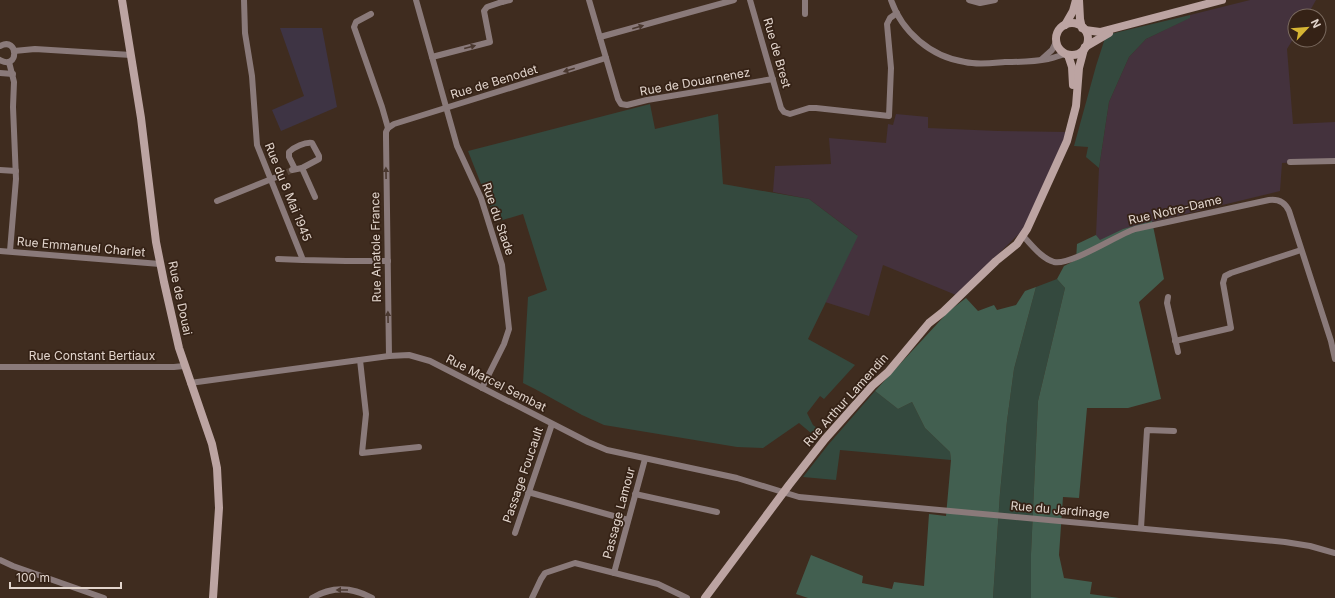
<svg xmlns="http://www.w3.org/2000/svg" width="1335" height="598" font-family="Inter,sans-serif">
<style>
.industrial{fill:#44323d}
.education{fill:#3e3444}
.green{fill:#34493e}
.forest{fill:#425f50}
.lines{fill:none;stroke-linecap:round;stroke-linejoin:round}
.street-tunnel{stroke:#574539;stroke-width:6;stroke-dasharray:6 3;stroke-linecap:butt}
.street{stroke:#8a7a7a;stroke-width:6}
.secondary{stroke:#bca4a2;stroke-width:8}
.oneway{fill:#4a382f}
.labels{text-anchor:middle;stroke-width:3.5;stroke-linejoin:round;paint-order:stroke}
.street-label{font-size:12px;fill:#e2d5cd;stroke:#352216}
</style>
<rect width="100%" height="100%" fill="#3f2c1f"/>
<g class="industrial">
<path d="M1250,0h66l-9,16h-12v20l-8,13 6,75 42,-2v38l-53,3 -2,28 -157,38 -23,12 -4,-6 3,-67 10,-66 20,-45 17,-18 43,-21 1,-3z"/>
<path d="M896,114l32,3v11l70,3 69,1 -44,98 -67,65 -73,-30 -14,51 -44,-14 32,-67 -48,-36 -36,-7 2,-26 56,-2 -2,-26 57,5 2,-19 5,1z"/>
</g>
<path class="education" d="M280,28h42l15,79 -56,24 -9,-21 32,-14z"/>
<g class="green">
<path d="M1190,15v3l-44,21 -17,18 -20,45 -10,66 -13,-11 2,-10 -14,-1 22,-80 10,-31z"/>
<path d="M650,104l5,25 63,-15 5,70 86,15 49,37 -50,103 47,26 -31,34 -4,-3 -13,17 6,12 9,7 -5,6 -18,-15 -36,25 -26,-1 -133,-22 -22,-10 -47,-26 -12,-6 5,-86 19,-7 -24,-76 -27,8 -28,-71z"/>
<path d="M1057,279l8,9 -27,113 -7,153v44h-38l7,-105 7,-72 7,-52 22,-82z"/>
<path d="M875,391l23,18 14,-7 13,26 25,24 1,8 -111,-10 -4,30 -33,-3 25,-32z"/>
</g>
<g class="forest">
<path d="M1152,221l12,58 -25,23 22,97 -33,9h-41l-8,90 -16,-1 -4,58 5,23 28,4 -2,12 29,4h-88v-44l7,-153 27,-113 -8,-9 7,-13 12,-6 1,-16 19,-9 4,5 23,-11z"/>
<path d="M1036,287l-22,82 -7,52 -7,72 -7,105h-185l-12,-4 15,-39 52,21 -1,7 30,6 2,-7 30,4 5,-72 17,2 5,-56 -1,-8 -25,-24 -13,-26 -14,7 -23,-18 74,-80 17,-13 12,13 16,-6 3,5 19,-5 9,-14z"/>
</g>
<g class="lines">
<path class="street-tunnel" d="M279,176l13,-6"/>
<g class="street">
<path d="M244,0l1,33 7,43 5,69 46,115 43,1h42"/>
<path d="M416,0l41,146 24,52 21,67 7,64 -5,15 -22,44"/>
<path d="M589,0l29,99 3,5 6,1 20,-5 126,-21"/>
<path d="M750,0l31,108 3,4 6,2 19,-6h7l73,8 2,-48 -4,-44 3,-6 7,-5"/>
<path d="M805,0v14"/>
<path d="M891,0c11,32 40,57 74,62 13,3 27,1 40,0 14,0 29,0 43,-3 6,-1 12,-4 18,-5"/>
<path d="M969,0l11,3 15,-3"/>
<path d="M502,2l8,-2"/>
<path d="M371,14l-15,8 -2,5 28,80 6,21 -2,4v5l3,219"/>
<path d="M600,37l134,-37"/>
<path d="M0,46c19,-10 19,25 0,14"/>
<path d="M14,51l21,-2 96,6"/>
<path d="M432,57l58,-15 -6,-31 3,-4 15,-5 -1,-2"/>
<path d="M1042,59l10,-9 4,-8"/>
<path d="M9,62l5,20 -1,25 3,72 -6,72"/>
<path d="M0,73l13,1"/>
<path d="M388,128l6,-4 212,-66"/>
<path d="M1290,162l45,-1"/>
<path d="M302,168l13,29"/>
<path d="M0,170l16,1"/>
<path d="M292,170l10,-2 17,-9v-3l-7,-13c-7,-1 -18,4 -23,9v5l6,12"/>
<path d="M217,201l62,-25"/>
<path d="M1023,236c9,9 18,22 31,26 16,4 63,-27 81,-33l134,-29c9,-1 16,2 20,11l42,130 4,18"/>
<path d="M0,251l160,13"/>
<path d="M278,259l25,1"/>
<path d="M1168,297l-1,6 11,49"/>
<path d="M1175,341l56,-13 -8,-45 2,-7 6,-3 70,-23"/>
<path d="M360,360l6,54 -4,39 57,-6"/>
<path d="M0,367h174l10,-1"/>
<path d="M190,383l199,-27 20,-1 21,6 158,81 19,8 130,28 62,19 486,45 25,4 25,7"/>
<path d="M528,492l100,28"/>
<path d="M635,494l82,18"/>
<path d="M1141,528l6,-98 27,1"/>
<path d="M515,533l37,-109"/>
<path d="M0,560l13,6 91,32"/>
<path d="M614,573l31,-114"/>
<path d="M312,598c20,-12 40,-11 60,0"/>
<path d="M532,598l9,-19 4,-6 30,-10 83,21 29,14"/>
</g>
<g class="secondary">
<path d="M122,0l19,118 15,124 8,40 15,66 33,96 5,24 2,40 -6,90"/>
<path d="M1079,0l1,19 2,9"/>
<circle cx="1072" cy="39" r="16"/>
<path d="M1065,25l8,-14 3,-11"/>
<path d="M1085,30l15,2 122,-32"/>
<path d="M1085,47l24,-14"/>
<path d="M1068,55l4,12 1,18"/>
<path d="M705,598l84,-113 36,-46 47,-53 16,-14 41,-49 14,-11 53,-51 21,-17 10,-15 40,-88 9,-35 3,-38 5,-19"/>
</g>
</g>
<defs><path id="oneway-solid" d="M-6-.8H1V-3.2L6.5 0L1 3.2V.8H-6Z"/></defs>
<g class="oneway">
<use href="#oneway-solid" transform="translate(638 27) rotate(-16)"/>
<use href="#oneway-solid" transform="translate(470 47) rotate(-15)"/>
<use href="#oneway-solid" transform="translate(569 70) rotate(163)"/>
<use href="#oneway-solid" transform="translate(386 173) rotate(-91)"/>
<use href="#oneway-solid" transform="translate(388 317) rotate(-91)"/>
<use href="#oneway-solid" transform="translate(342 590) rotate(180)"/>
</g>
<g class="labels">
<g class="street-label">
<text transform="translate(777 53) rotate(74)" y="4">Rue de Brest</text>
<text transform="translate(494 82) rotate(-17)" y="4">Rue de Benodet</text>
<text transform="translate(695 82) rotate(-10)" y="4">Rue de Douarnenez</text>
<text transform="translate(288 192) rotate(68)" y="4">Rue du 8 Mai 1945</text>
<text transform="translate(1175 210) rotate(-13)" y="4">Rue Notre-Dame</text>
<text transform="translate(498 219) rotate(71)" y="4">Rue du Stade</text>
<text transform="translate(81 247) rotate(5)" y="4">Rue Emmanuel Charlet</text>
<text transform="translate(376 247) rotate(-91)" y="4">Rue Anatole France</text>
<text transform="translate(180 298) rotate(78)" y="4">Rue de Douai</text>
<text x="92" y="360">Rue Constant Bertiaux</text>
<text transform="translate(496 383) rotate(27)" y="4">Rue Marcel Sembat</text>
<text transform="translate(846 400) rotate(-48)" y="4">Rue Arthur Lamendin</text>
<text transform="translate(523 475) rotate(-71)" y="4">Passage Foucault</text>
<text transform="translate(1060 510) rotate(5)" y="4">Rue du Jardinage</text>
<text transform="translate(619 513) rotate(-75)" y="4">Passage Lamour</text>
</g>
</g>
<g transform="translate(1307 28) rotate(64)"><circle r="19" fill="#352216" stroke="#7a6a5f"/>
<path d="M0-3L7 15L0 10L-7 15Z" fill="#d6b534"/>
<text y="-6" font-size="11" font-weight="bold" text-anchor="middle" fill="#e2d5cd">N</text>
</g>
<path d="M10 582v6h111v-6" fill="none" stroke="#e2d5cd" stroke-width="2"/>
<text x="16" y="582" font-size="12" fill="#e2d5cd" stroke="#352216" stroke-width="3" paint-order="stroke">100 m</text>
</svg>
